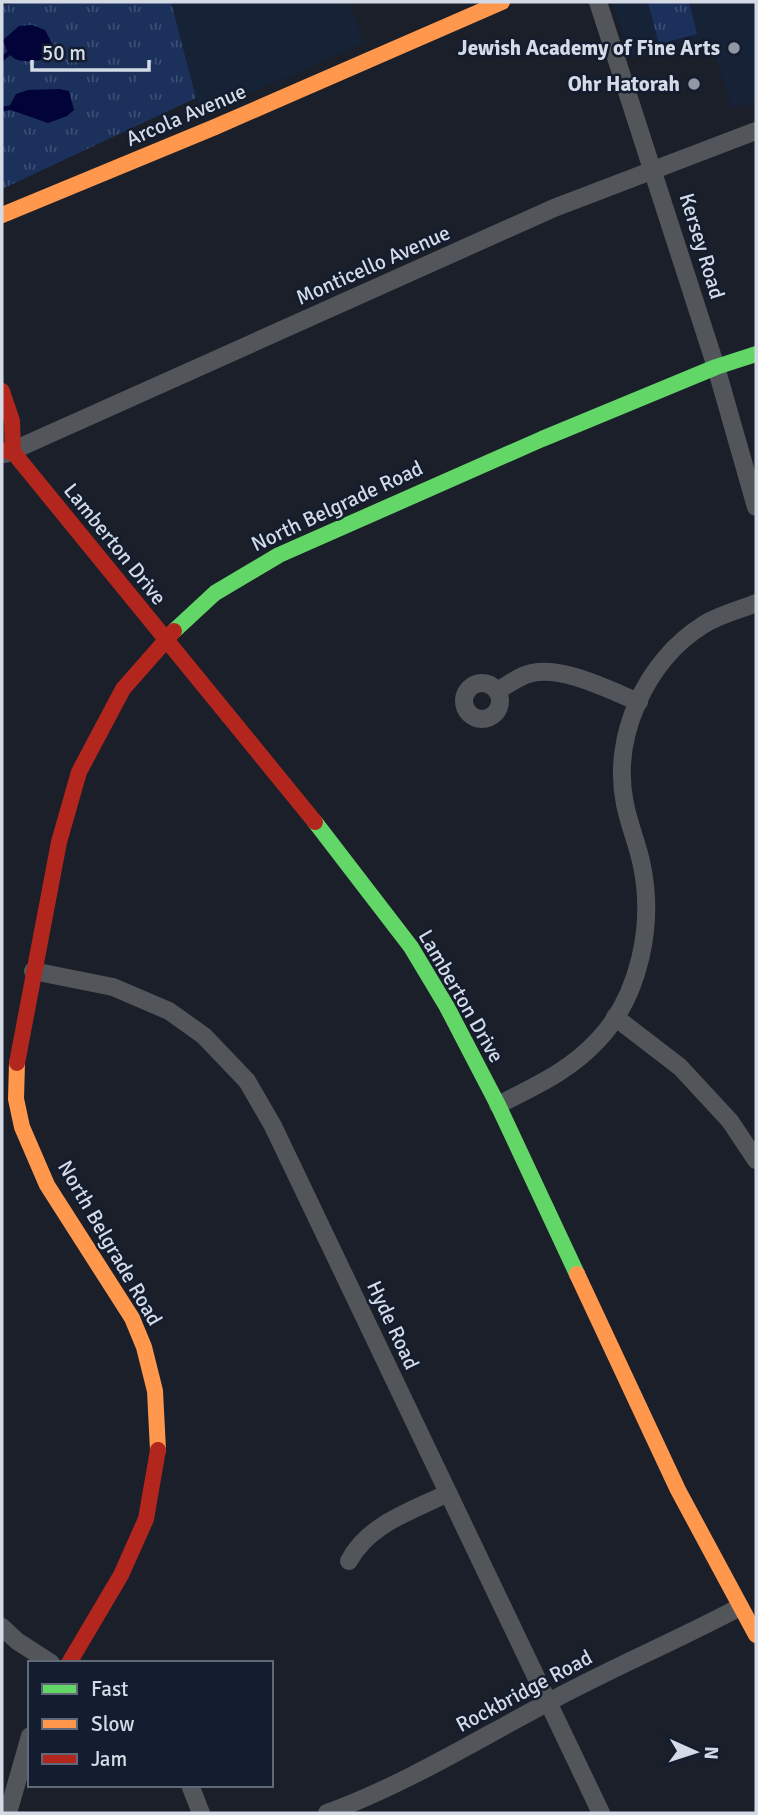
<svg xmlns="http://www.w3.org/2000/svg" width="758" height="1815" font-family="Signika,sans-serif">
<style>
.built{fill:#162236}
.grass{fill:url(#grass-tufts)}
.pitch{fill:#1b315c}
.water{fill:#020338}
.lines{fill:none;stroke-linecap:round;stroke-linejoin:round}
.stream{stroke:#020338;stroke-width:4.5}
.street{stroke:#525559;stroke-width:18}
.fast{stroke:#63d668;stroke-width:16}
.slow{stroke:#ff974d;stroke-width:16}
.jam{stroke:#b3261e;stroke-width:16}
.poi-dot{fill:#9399a4;stroke:#141d2f;stroke-width:2.5}
.labels{text-anchor:middle;stroke-width:5;stroke-linejoin:round;paint-order:stroke}
.poi-label{font-size:21px;font-weight:bold;fill:#d4dbe7;stroke:#141d2f;text-anchor:end}
.street-label{font-size:21px;fill:#d4dbe7;stroke:#141d2f}
</style>
<defs>
<pattern id="grass-tufts" width="24" height="20" patternUnits="userSpaceOnUse" patternTransform="scale(1.75)"><rect width="24" height="20" fill="#1b315c"/><path d="M3 7l-1-3M5 7V3M7 7l1-3M15 17l-1-3M17 17v-4M19 17l1-3" fill="none" stroke="#3b4e73"/></pattern>
</defs>
<rect width="100%" height="100%" fill="#1a1f29"/>
<g class="built">
<path d="M171,2h178l15,41 -161,71 -7,-16z"/>
<path d="M612,2h144v100l-24,6 -23,-70 -79,21z"/>
</g>
<g class="grass">
<path d="M15,2h156l25,96 -194,91v-183z"/>
<path d="M648,2h41l8,32 -38,10z"/>
</g>
<path class="pitch" d="M146,60l25,13 -12,22 -24,-12z"/>
<g class="water">
<path d="M32,25l13,5 8,15 -2,13c-22,4 -42,9 -48,-18l16,-14z"/>
<path d="M59,89l10,2 5,19 -7,6 -19,7 -40,-14 8,-15 12,-4z"/>
</g>
<g class="lines">
<g class="stream">
<path d="M2,59l6,-5"/>
<path d="M2,109l13,-2"/>
</g>
<g class="street">
<path d="M598,2l118,365 40,140"/>
<path d="M5,454l549,-246 202,-77"/>
<circle cx="482" cy="701" r="18"/>
<path d="M497,691c11,-6 23,-16 35,-18 31,-7 77,17 107,29"/>
<path d="M33,971l80,16 56,24 35,25 43,45 26,45 328,687"/>
<path d="M615,1017l65,50 50,54 26,39"/>
<path d="M498,1105c37,-19 72,-34 101,-66 41,-44 55,-115 43,-173 -4,-21 -13,-41 -17,-62 -14,-67 21,-143 78,-179 15,-10 36,-15 53,-22"/>
<path d="M349,1561c19,-37 63,-50 99,-68"/>
<path d="M2,1627l15,14 34,22"/>
<path d="M190,1785l11,28"/>
<path d="M8,1813l22,-77"/>
<path d="M327,1813c77,-28 146,-71 218,-109 64,-35 131,-63 195,-97"/>
</g>
<g class="fast">
<path d="M174,631l41,-38 64,-38 263,-116 174,-72 40,-13"/>
<path d="M315,822l96,125 36,60 51,98 79,169"/>
</g>
<g class="slow">
<path d="M2,215l213,-88 287,-125"/>
<path d="M17,1063l-1,36 6,28 25,58 85,133 12,29 11,44 3,59"/>
<path d="M577,1274l101,216 78,145"/>
</g>
<g class="jam">
<path d="M2,391l10,30 1,31"/>
<path d="M2,450l11,2 302,370"/>
<path d="M17,1063l42,-221 20,-70 44,-83 51,-58"/>
<path d="M69,1663l52,-88 25,-56 12,-69"/>
</g>
</g>
<g class="poi-dot">
<circle cx="734" cy="48" r="7"/>
<circle cx="694" cy="84" r="7"/>
</g>
<g class="labels">
<g class="poi-label">
<text x="720" y="55">Jewish Academy of Fine Arts</text>
<text x="680" y="91">Ohr Hatorah</text>
</g>
<g class="street-label">
<text transform="translate(186 115) rotate(-23)" y="7">Arcola Avenue</text>
<text transform="translate(702 246) rotate(73)" y="7">Kersey Road</text>
<text transform="translate(373 265) rotate(-24)" y="7">Monticello Avenue</text>
<text transform="translate(337 506) rotate(-25)" y="7">North Belgrade Road</text>
<text transform="translate(115 544) rotate(51)" y="7">Lamberton Drive</text>
<text transform="translate(461 996) rotate(60)" y="7">Lamberton Drive</text>
<text transform="translate(110 1243) rotate(60)" y="7">North Belgrade Road</text>
<text transform="translate(393 1325) rotate(65)" y="7">Hyde Road</text>
<text transform="translate(524 1691) rotate(-28)" y="7">Rockbridge Road</text>
</g>
</g>
<rect width="758" height="1815" fill="none" stroke="#d4dbe7" stroke-width="7"/>
<rect x="28" y="1661" width="245" height="126" fill="#141d2f" stroke="#616979" stroke-width="2"/>
<rect x="42" y="1684" width="35" height="10" fill="#63d668" stroke="#616979" stroke-width="2"/>
<text x="91" y="1696" font-size="21" fill="#d4dbe7">Fast</text>
<rect x="42" y="1719" width="35" height="10" fill="#ff974d" stroke="#616979" stroke-width="2"/>
<text x="91" y="1731" font-size="21" fill="#d4dbe7">Slow</text>
<rect x="42" y="1754" width="35" height="10" fill="#b3261e" stroke="#616979" stroke-width="2"/>
<text x="91" y="1766" font-size="21" fill="#d4dbe7">Jam</text>
<g transform="translate(695 1752) rotate(93)" stroke="#141d2f" stroke-width="5" paint-order="stroke">
<path d="M0-5L12 26L0 18L-12 26Z" fill="#d4dbe7"/>
<text y="-10" font-size="19" font-weight="bold" text-anchor="middle" fill="#d4dbe7">N</text>
</g>
<path d="M32 60v10h117v-10" fill="none" stroke="#d4dbe7" stroke-width="3.5"/>
<text x="42" y="60" font-size="21" fill="#d4dbe7" stroke="#141d2f" stroke-width="5" paint-order="stroke">50 m</text>
</svg>
